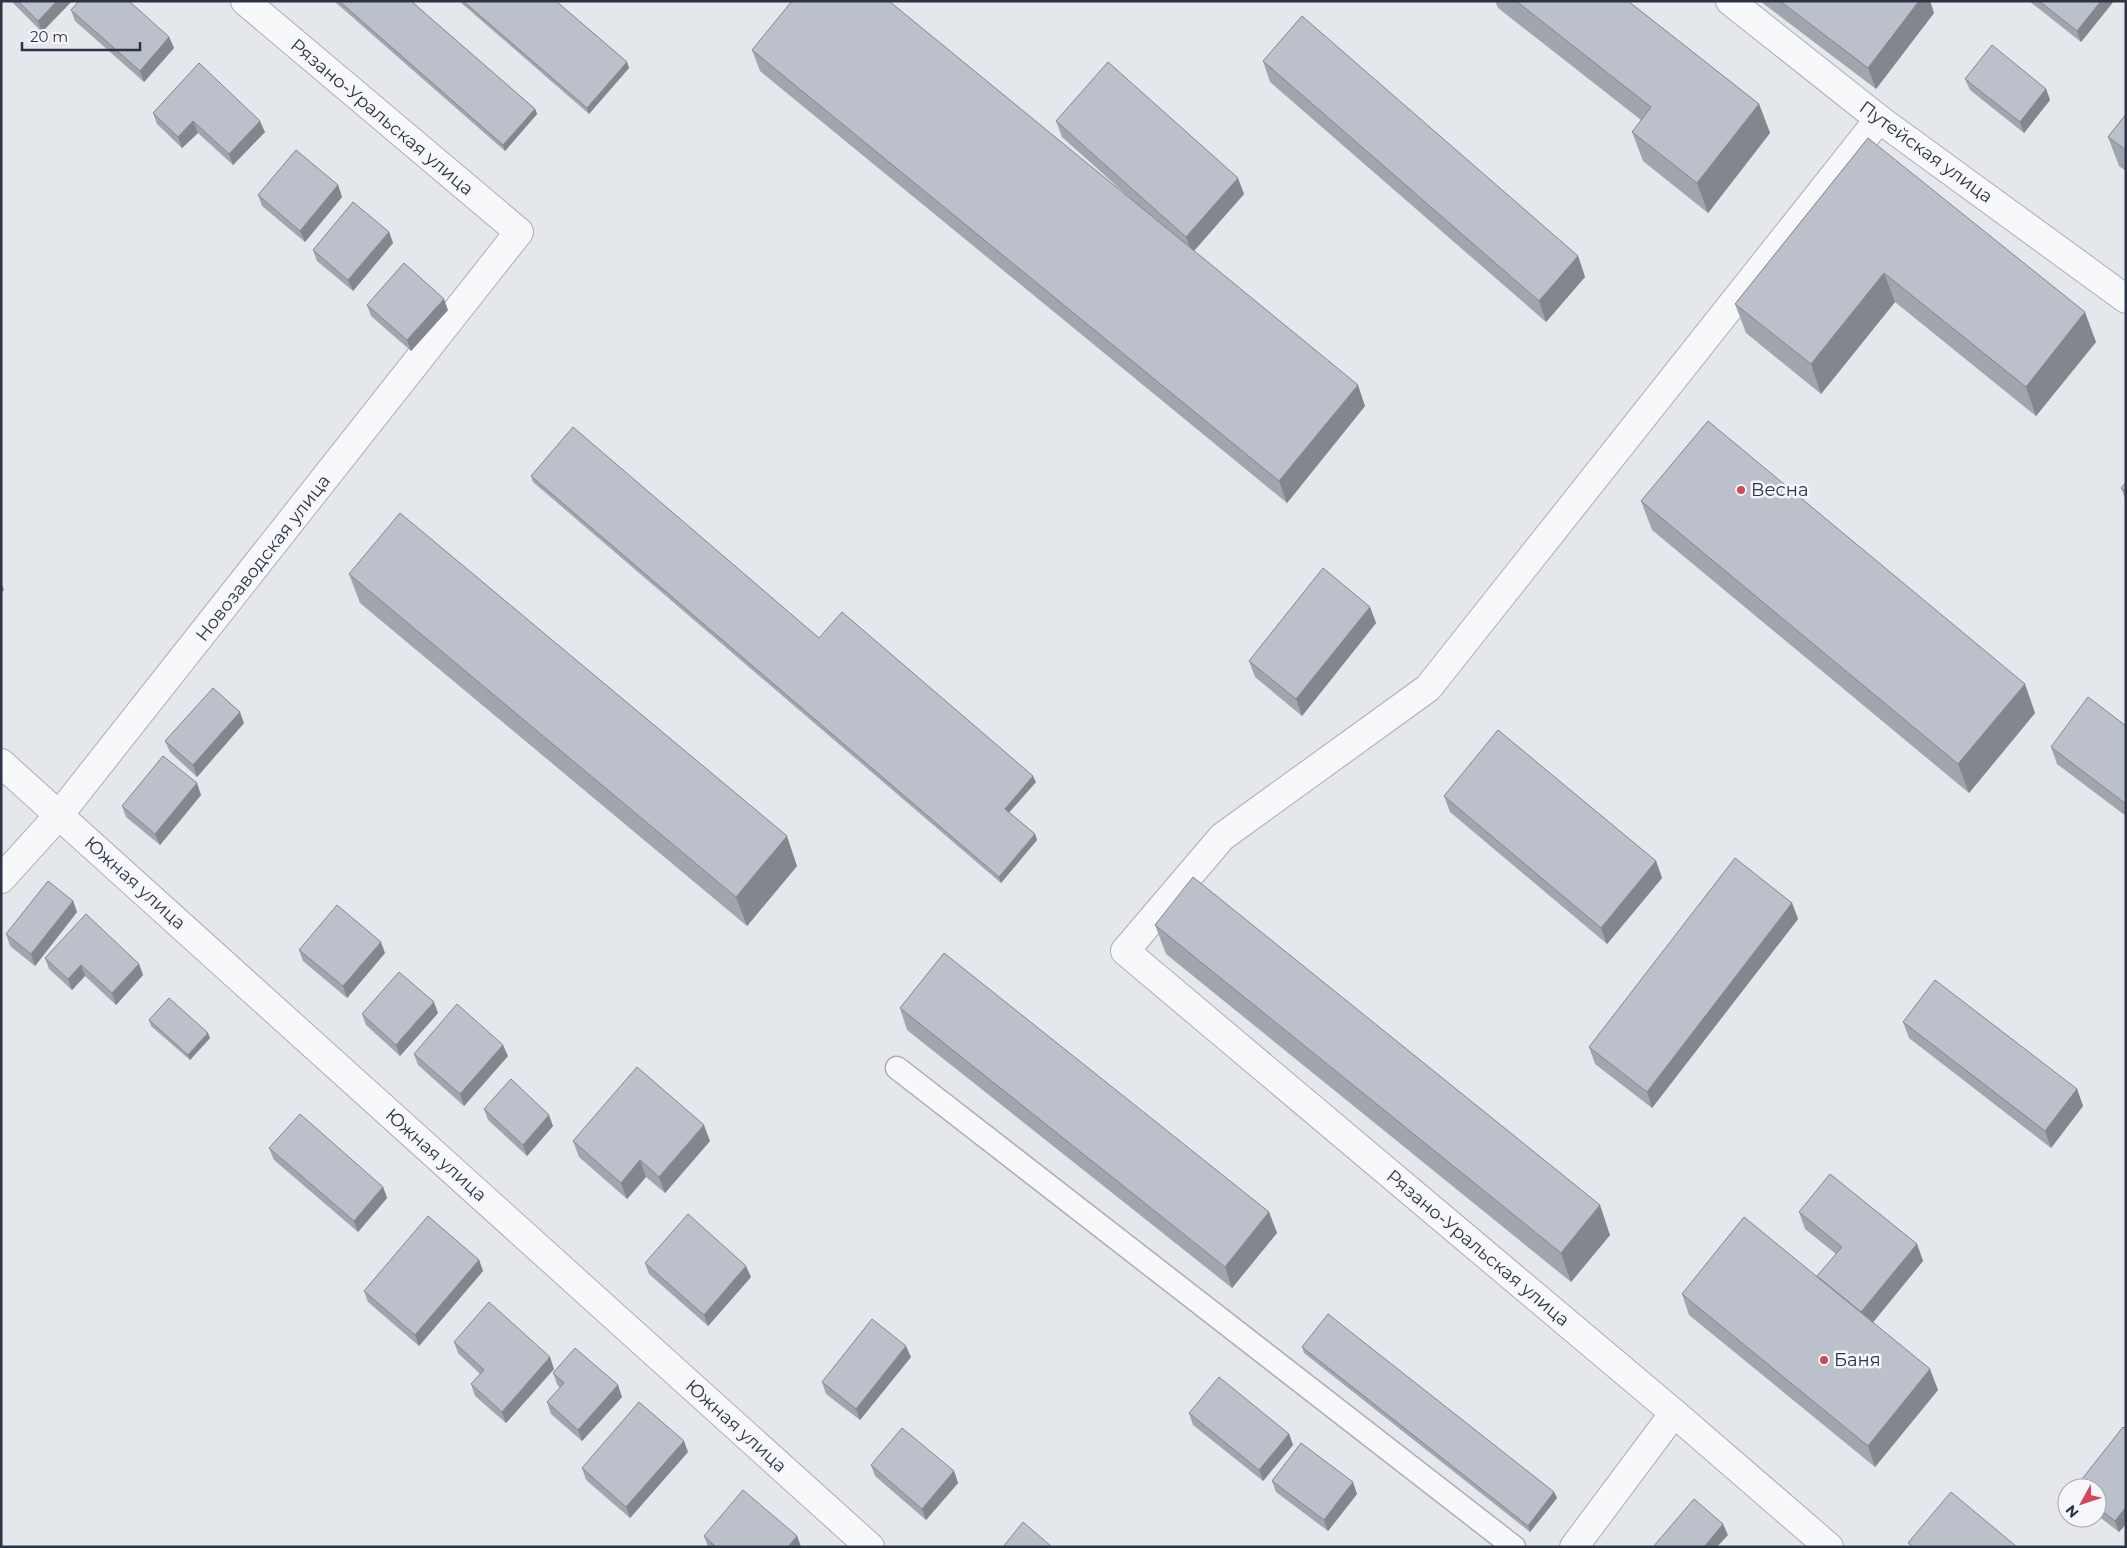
<svg xmlns="http://www.w3.org/2000/svg" width="2127" height="1548" font-family="Montserrat,sans-serif">
<style>
.lines{fill:none;stroke-linecap:round;stroke-linejoin:round}
.lane-casing{stroke:#a9aeb7;stroke-width:25}
.street-casing{stroke:#a9aeb7;stroke-width:30}
.lane{stroke:#f7f8fa;stroke-width:22}
.street{stroke:#f7f8fa;stroke-width:28}
.wall{fill:#a1a5ae}
.shaded-wall{fill:#83868d}
.building{fill:#bbc0ca;stroke:#83868d}
.poi-dot{fill:#d1495b;stroke:#f4f6f9;stroke-width:2}
.labels{text-anchor:middle;stroke-width:5;stroke-linejoin:round;paint-order:stroke}
.street-label{font-size:18px;fill:#2b3445;stroke:#f4f6f9}
.poi-label{font-size:18px;fill:#2b3445;stroke:#f4f6f9;text-anchor:start}
</style>
<rect width="100%" height="100%" fill="#e4e7ec"/>
<g class="lines">
<defs>
<path id="lane" d="M897,1068l617,479"/>
<g id="street">
<path d="M1730,1l149,118 247,180"/>
<path d="M1,763l869,784"/>
<path d="M1,879l58,-64 460,-583 -274,-231"/>
<path d="M1574,1547l100,-134"/>
<path d="M1829,1547l-155,-134 -549,-462 97,-114 206,-149 451,-569"/>
</g>
</defs>
<use href="#lane" class="lane-casing"/>
<use href="#street" class="street-casing"/>
<use href="#lane" class="lane"/>
<use href="#street" class="street"/>
</g>
<g class="wall">
<path d="M11,1h61l-30,31z"/>
<path d="M334,1h77l124,108 2,5 -32,37z"/>
<path d="M459,1h97l71,61 2,6 -40,46z"/>
<path d="M1495,1h133l131,103 11,29 -62,80 -65,-52 -11,-29 9,-12 -143,-112z"/>
<path d="M1760,1h170l4,12 -58,76z"/>
<path d="M2029,1h85l-33,41z"/>
<path d="M71,10l98,27 5,11 -30,34 -69,-61z"/>
<path d="M752,50l388,157 -78,-70 -6,-16 188,73 -50,57 171,155 -78,97 -527,-432z"/>
<path d="M1263,61l315,195 7,21 -39,45 -276,-240z"/>
<path d="M1965,79l81,10 4,11 -26,33 -54,-43z"/>
<path d="M153,113l112,19 -32,33 -35,-32 -16,15 -25,-24z"/>
<path d="M2126,114v57l-7,-5 -11,-29z"/>
<path d="M1868,138l228,204 -60,74 -141,-114 -74,92 -75,-61 -11,-29z"/>
<path d="M338,185l4,12 -37,45 -43,-36 -4,-11z"/>
<path d="M389,232l4,11 -40,48 -36,-30 -4,-11z"/>
<path d="M367,305l81,5 -37,41 -40,-35z"/>
<path d="M531,476l288,162 217,144 -27,30 26,22 2,6 -36,43 -468,-401z"/>
<path d="M2126,482v19l-5,-13z"/>
<path d="M1641,501l394,212 -66,80 -317,-263z"/>
<path d="M349,574l448,292 -50,60 -387,-323z"/>
<path d="M1370,607l6,16 -74,93 -47,-39 -6,-16z"/>
<path d="M244,723l-47,54 -27,-25 -5,-11z"/>
<path d="M2126,726v90l-69,-52 -6,-17z"/>
<path d="M201,795l-41,50 -34,-28 -4,-11z"/>
<path d="M1444,796l212,65 6,17 -55,66 -157,-132z"/>
<path d="M73,901l4,11 -42,54 -25,-20 -4,-12z"/>
<path d="M1792,903l6,16 -146,189 -57,-44 -6,-17z"/>
<path d="M1155,925l455,310 -39,47 -405,-328z"/>
<path d="M299,950l86,3 -38,45 -44,-37z"/>
<path d="M45,958l94,6 4,11 -27,30 -31,-29 -13,14 -23,-21z"/>
<path d="M900,1008l369,204 8,21 -45,55 -325,-258z"/>
<path d="M438,1013l-38,43 -34,-31 -4,-11z"/>
<path d="M149,1020l61,18 -20,22 -39,-34z"/>
<path d="M1903,1022l174,67 6,17 -32,42 -142,-110z"/>
<path d="M414,1054l94,2 -44,50 -46,-41z"/>
<path d="M484,1109l69,17 -26,30 -39,-36z"/>
<path d="M573,1141h137l-45,52 -19,-16 -19,22 -48,-42z"/>
<path d="M269,1148l114,39 4,11 -29,34 -84,-72z"/>
<path d="M1799,1212l118,32 6,17 -50,61 65,68 -63,77 -186,-152 -7,-21 135,-18 19,-22 -31,-25z"/>
<path d="M479,1260l4,11 -64,75 -51,-44 -4,-11z"/>
<path d="M645,1263l106,14 -43,49 -59,-52z"/>
<path d="M454,1342l100,27 -48,54 -31,-27 -4,-12 9,-10 -22,-21z"/>
<path d="M1302,1347l252,145 3,6 -27,34 -226,-179z"/>
<path d="M911,1357l-51,63 -34,-26 -4,-12z"/>
<path d="M553,1373l69,24 -40,44 -31,-27 -4,-12 13,-14 -3,-4z"/>
<path d="M1189,1413l100,21 4,11 -30,36 -70,-56z"/>
<path d="M2126,1429v95l-7,8 -22,-17v-27z"/>
<path d="M688,1452l-58,66 -44,-38 -4,-12z"/>
<path d="M871,1465l83,6 4,12 -32,37 -51,-44z"/>
<path d="M1272,1481l85,13 -29,37 -52,-39z"/>
<path d="M704,1536h93l4,11h-93z"/>
</g>
<g class="shaded-wall">
<path d="M57,1h15l-30,31 -4,-11z"/>
<path d="M1919,1h11l4,12 -58,76 -8,-21z"/>
<path d="M2101,1h13l-33,41 -4,-11z"/>
<path d="M169,37l5,11 -30,34 -4,-11z"/>
<path d="M627,62l2,6 -40,46 -2,-6z"/>
<path d="M2046,89l4,11 -26,33 -4,-11z"/>
<path d="M1759,104l11,29 -62,80 -11,-30z"/>
<path d="M535,109l2,5 -32,37 -2,-6z"/>
<path d="M193,121l5,12 -16,15 -4,-11z"/>
<path d="M260,121l5,11 -32,33 -4,-11z"/>
<path d="M1238,178l6,16 -52,59 -6,-16z"/>
<path d="M338,185l4,12 -37,45 -5,-11z"/>
<path d="M389,232l4,11 -40,48 -5,-11z"/>
<path d="M1578,256l7,21 -39,45 -7,-21z"/>
<path d="M1884,273l11,29 -74,92 -10,-30z"/>
<path d="M444,299l4,11 -37,41 -4,-11z"/>
<path d="M2085,312l11,30 -60,74 -10,-29z"/>
<path d="M1358,385l7,21 -78,97 -8,-22z"/>
<path d="M1,582l3,8 -3,3z"/>
<path d="M1370,607l6,16 -74,93 -6,-17z"/>
<path d="M2025,684l10,29 -66,80 -11,-29z"/>
<path d="M240,712l4,11 -47,54 -4,-12z"/>
<path d="M1033,776l3,6 -29,33 -2,-6z"/>
<path d="M197,783l4,12 -41,50 -5,-11z"/>
<path d="M1035,834l2,6 -36,43 -2,-6z"/>
<path d="M787,836l10,30 -50,60 -11,-29z"/>
<path d="M1656,861l6,17 -55,66 -6,-16z"/>
<path d="M73,901l4,11 -42,54 -4,-12z"/>
<path d="M1792,903l6,16 -146,189 -5,-16z"/>
<path d="M381,942l4,11 -38,45 -4,-12z"/>
<path d="M139,964l4,11 -27,30 -4,-12z"/>
<path d="M81,965l4,11 -13,14 -4,-11z"/>
<path d="M434,1002l4,11 -38,43 -4,-11z"/>
<path d="M208,1033l2,5 -20,22 -2,-5z"/>
<path d="M503,1045l5,11 -44,50 -4,-12z"/>
<path d="M2077,1089l6,17 -32,42 -6,-17z"/>
<path d="M549,1115l4,11 -26,30 -4,-11z"/>
<path d="M704,1125l6,16 -45,52 -6,-16z"/>
<path d="M640,1160l6,17 -19,22 -6,-16z"/>
<path d="M383,1187l4,11 -29,34 -4,-11z"/>
<path d="M1600,1205l10,30 -39,47 -10,-29z"/>
<path d="M1269,1212l8,21 -45,55 -7,-21z"/>
<path d="M1917,1244l6,17 -57,70 -6,-17z"/>
<path d="M479,1260l4,11 -64,75 -4,-11z"/>
<path d="M746,1266l5,11 -43,49 -4,-11z"/>
<path d="M906,1346l5,11 -51,63 -4,-11z"/>
<path d="M550,1357l4,12 -48,54 -4,-11z"/>
<path d="M1930,1369l8,21 -63,77 -7,-21z"/>
<path d="M618,1385l4,12 -40,44 -4,-11z"/>
<path d="M1289,1434l4,11 -30,36 -4,-11z"/>
<path d="M684,1441l4,11 -58,66 -4,-11z"/>
<path d="M954,1471l4,12 -32,37 -4,-11z"/>
<path d="M1353,1482l4,12 -29,37 -4,-11z"/>
<path d="M1554,1492l3,6 -27,34 -2,-6z"/>
<path d="M2126,1507v17l-7,8 -4,-11z"/>
<path d="M1723,1524l5,11 -11,12h-13z"/>
<path d="M797,1536l4,11h-13z"/>
</g>
<g class="building">
<path d="M18,1h39l-19,20z"/>
<path d="M79,1h50l40,36 -29,34 -69,-61z"/>
<path d="M339,1h72l124,108 -32,36z"/>
<path d="M463,1h93l71,61 -40,46z"/>
<path d="M792,1h97l469,384 -79,96 -527,-431z"/>
<path d="M1516,1h112l131,103 -62,79 -65,-51 19,-25z"/>
<path d="M1780,1h139l-51,67z"/>
<path d="M2039,1h62l-24,30z"/>
<path d="M1302,16l276,240 -39,45 -276,-240z"/>
<path d="M1992,45l54,44 -26,33 -55,-43z"/>
<path d="M1108,62l130,116 -52,59 -130,-116z"/>
<path d="M199,63l61,58 -31,33 -36,-33 -15,16 -25,-24z"/>
<path d="M2126,114v36l-18,-13z"/>
<path d="M1868,138l217,174 -59,75 -142,-114 -73,91 -76,-60z"/>
<path d="M296,150l42,35 -38,46 -42,-36z"/>
<path d="M353,202l36,30 -41,48 -35,-30z"/>
<path d="M404,263l40,36 -37,41 -40,-35z"/>
<path d="M1708,421l317,263 -67,80 -317,-263z"/>
<path d="M573,427l246,211 23,-26 191,164 -28,33 30,25 -36,43 -468,-401z"/>
<path d="M2126,482v9l-5,-3z"/>
<path d="M400,513l387,323 -51,61 -387,-323z"/>
<path d="M1323,568l47,39 -74,92 -47,-38z"/>
<path d="M213,688l27,24 -47,53 -28,-24z"/>
<path d="M2088,697l38,29v78l-75,-57z"/>
<path d="M1498,730l158,131 -55,67 -157,-132z"/>
<path d="M163,756l34,27 -42,51 -33,-28z"/>
<path d="M1735,858l57,45 -145,189 -58,-45z"/>
<path d="M1193,877l407,328 -39,48 -406,-328z"/>
<path d="M48,881l25,20 -42,53 -25,-20z"/>
<path d="M337,905l44,37 -38,44 -44,-36z"/>
<path d="M86,914l53,50 -27,29 -31,-28 -13,14 -23,-21z"/>
<path d="M944,953l325,259 -44,55 -325,-259z"/>
<path d="M399,972l35,30 -38,43 -34,-31z"/>
<path d="M1935,980l142,109 -32,42 -142,-109z"/>
<path d="M169,998l39,35 -20,22 -39,-35z"/>
<path d="M457,1004l46,41 -43,49 -46,-40z"/>
<path d="M637,1067l67,58 -45,52 -19,-17 -19,23 -48,-42z"/>
<path d="M511,1079l38,36 -26,30 -39,-36z"/>
<path d="M300,1114l83,73 -29,34 -85,-73z"/>
<path d="M1830,1174l87,70 -56,68 -44,-36 25,-29 -43,-35z"/>
<path d="M688,1214l58,52 -42,49 -59,-52z"/>
<path d="M428,1216l51,44 -64,75 -51,-44z"/>
<path d="M1744,1217l186,152 -62,77 -186,-152z"/>
<path d="M489,1302l61,55 -48,55 -31,-28 13,-14 -30,-28z"/>
<path d="M1328,1314l226,178 -26,34 -226,-179z"/>
<path d="M872,1319l34,27 -50,63 -34,-27z"/>
<path d="M575,1348l43,37 -40,45 -31,-28 17,-19 -11,-10z"/>
<path d="M1219,1377l70,57 -30,36 -70,-57z"/>
<path d="M639,1402l45,39 -58,66 -44,-39z"/>
<path d="M2123,1427l3,2v78l-11,14 -18,-14v-19h-22z"/>
<path d="M902,1428l52,43 -32,38 -51,-44z"/>
<path d="M1301,1443l52,39 -29,38 -52,-39z"/>
<path d="M743,1490l54,46 -9,11h-72l-12,-11z"/>
<path d="M1951,1492l66,55h-104l-5,-4z"/>
<path d="M1694,1499l29,25 -19,23h-51z"/>
<path d="M1023,1522l29,25h-49z"/>
</g>
<g class="poi-dot">
<circle cx="1741" cy="490" r="5"/>
<circle cx="1824" cy="1360" r="5"/>
</g>
<g class="labels">
<g class="street-label">
<text transform="translate(382 117) rotate(40)" y="6">Рязано-Уральская улица</text>
<text transform="translate(1926 152) rotate(36)" y="6">Путейская улица</text>
<text transform="translate(263 558) rotate(-52)" y="6">Новозаводская улица</text>
<text transform="translate(135 883) rotate(42)" y="6">Южная улица</text>
<text transform="translate(436 1155) rotate(42)" y="6">Южная улица</text>
<text transform="translate(1478 1248) rotate(40)" y="6">Рязано-Уральская улица</text>
<text transform="translate(736 1426) rotate(42)" y="6">Южная улица</text>
</g>
<g class="poi-label">
<text x="1751" y="496">Весна</text>
<text x="1834" y="1366">Баня</text>
</g>
</g>
<rect width="2127" height="1548" fill="none" stroke="#2b3445" stroke-width="5"/>
<g transform="translate(2082 1503) rotate(230)"><circle r="24" fill="#f4f6f9" stroke="#a4a8b1"/>
<path d="M0-4L9 19L0 12L-9 19Z" fill="#d1495b"/>
<text y="-8" font-size="14" font-weight="bold" text-anchor="middle" fill="#2b3445">N</text>
</g>
<path d="M22 42v8h118v-8" fill="none" stroke="#2b3445" stroke-width="2.5"/>
<text x="30" y="42" font-size="15" fill="#2b3445" stroke="#f4f6f9" stroke-width="4" paint-order="stroke">20 m</text>
</svg>
